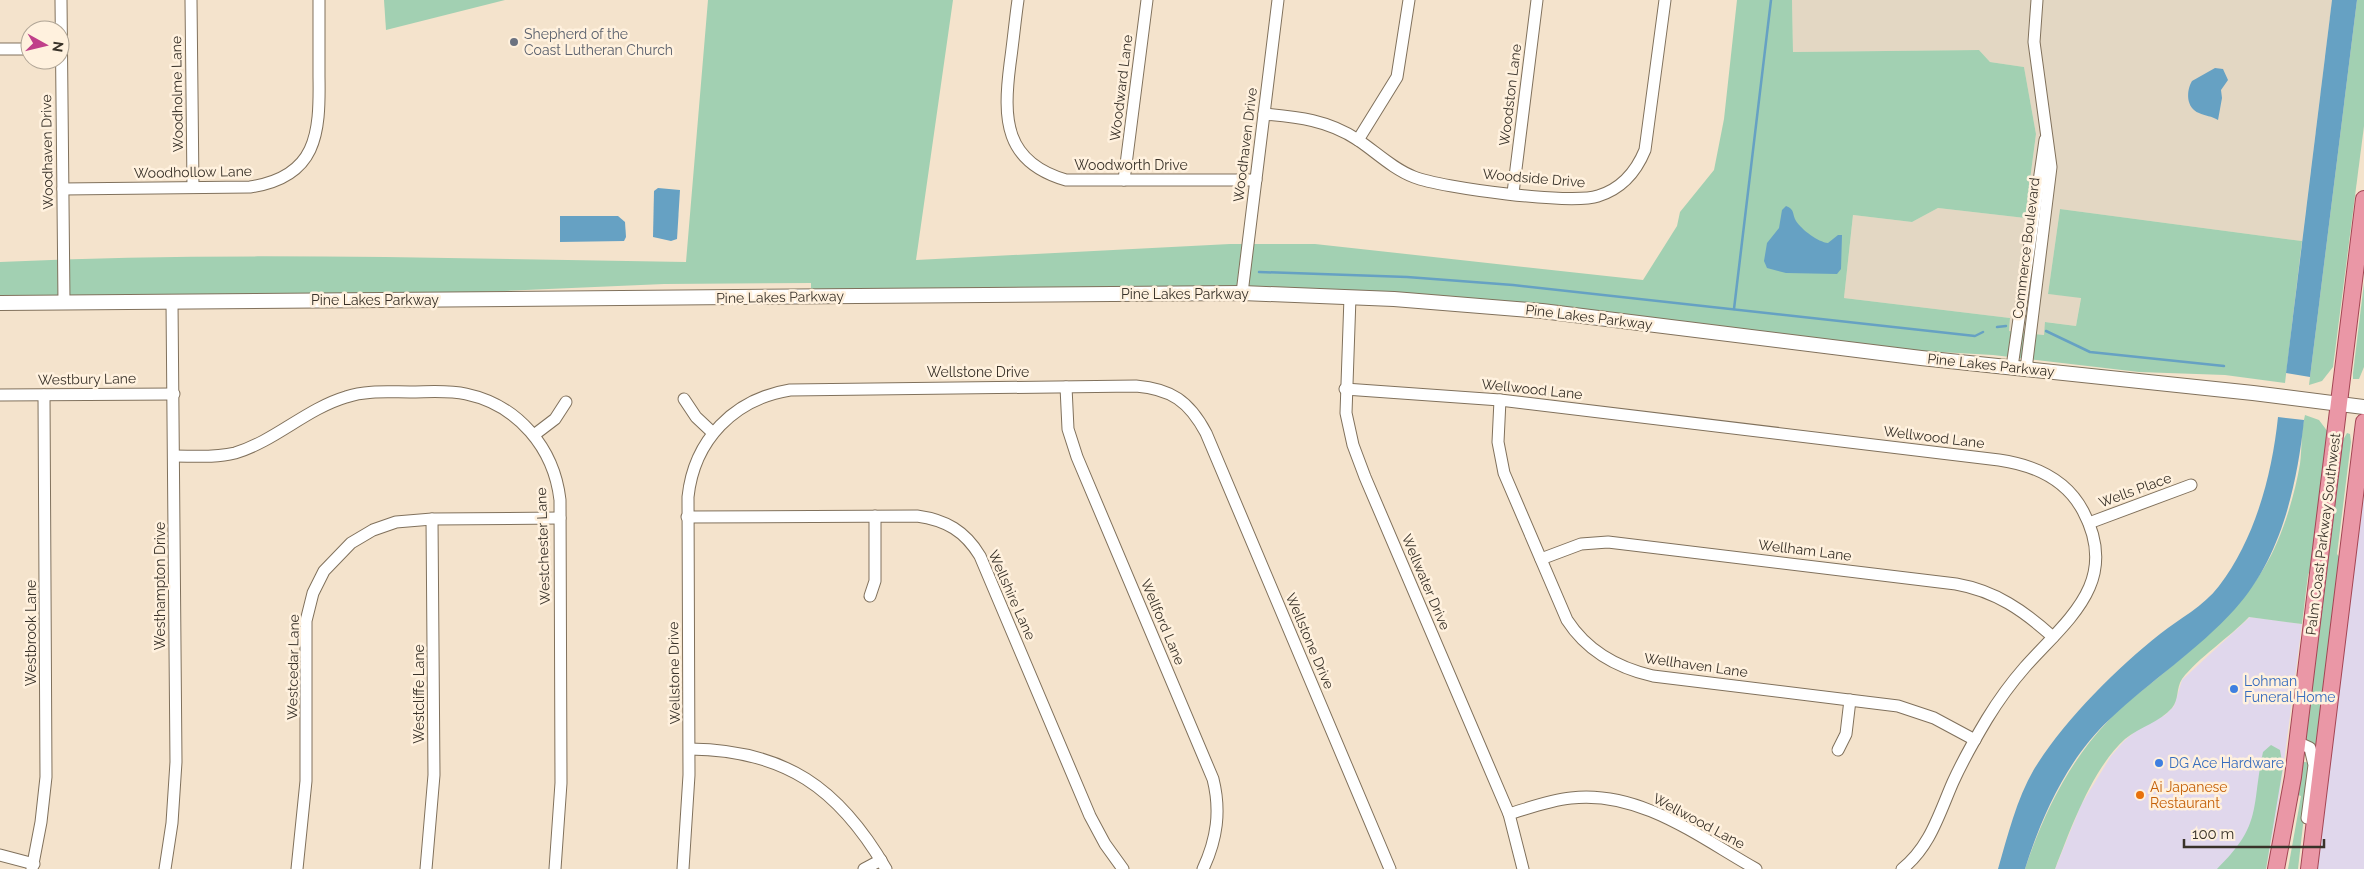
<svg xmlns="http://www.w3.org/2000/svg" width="2364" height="869" font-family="Raleway,sans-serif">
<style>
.commercial{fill:#e0d7ec}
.industrial{fill:#e3d7c3}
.green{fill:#a2d0b2}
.water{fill:#66a1c3}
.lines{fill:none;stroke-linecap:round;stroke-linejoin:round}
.stream{stroke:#66a1c3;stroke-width:2.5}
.minor-casing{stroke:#80715c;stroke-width:13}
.tertiary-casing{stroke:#80715c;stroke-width:16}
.primary-casing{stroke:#a34654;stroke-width:18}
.minor{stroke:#fff;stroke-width:11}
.tertiary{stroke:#fff;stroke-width:14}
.primary{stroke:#ea97a6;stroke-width:16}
.worship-dot{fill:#6b7280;stroke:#fff1de;stroke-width:2}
.shop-dot{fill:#3f7fe0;stroke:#fff1de;stroke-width:2}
.food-dot{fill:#e8710a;stroke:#fff1de;stroke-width:2}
.labels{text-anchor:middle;stroke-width:5;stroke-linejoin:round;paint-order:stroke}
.worship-label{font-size:14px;fill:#5b616d;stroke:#fff1de;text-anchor:start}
.street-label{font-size:14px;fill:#393229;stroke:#fff1de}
.shop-label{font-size:14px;fill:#366cbe;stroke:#fff1de;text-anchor:start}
.food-label{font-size:14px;fill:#c56008;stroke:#fff1de;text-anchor:start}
</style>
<rect width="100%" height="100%" fill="#f4e3cc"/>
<g class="commercial">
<path d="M2364,495v374h-49l15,-111z"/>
<path d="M2250,617l52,7 -23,176 -13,69h-211l26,-64 30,-49 13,-15 13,-11 28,-15 9,-9 8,-26z"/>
</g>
<path class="industrial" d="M1792,0h540l-30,241 -242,-32 -12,85 33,3 -5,29 -30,-4 -2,13 -35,-4 1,-13 -166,-20 9,-83 59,7 26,-14 87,10 11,-84 -12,-67 -34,-5 -11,-12 -186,2z"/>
<g class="green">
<path d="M384,0h121l-119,30z"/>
<path d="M708,0h245l-37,260 314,-16h85l328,36 34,-54 3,-14 34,-42 10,-51 13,-119h55l1,52 186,-2 11,12 34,5 12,67 -11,84 -87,-10 -26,14 -59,-7 -9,83 166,20 -1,13 35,4 1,-13 31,4 5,-28 -33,-4 12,-85 242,32 -17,142 -60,-8 -86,-3 -146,-17 -71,-4 -364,-44 -137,-13 -91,-5 -116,-2 -403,3v-7l-147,1 -206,9 -458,3v-34c228,-11 458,-3 686,0z"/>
<path d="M2357,0h7v126l-31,241 -11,14 -13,4z"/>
<path d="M2364,283v84l-5,12h-6v-6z"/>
<path d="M2305,415l14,5 9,12 -13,127 -7,16 -6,49 -53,-7c-19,20 -51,41 -67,62 -6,9 -3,21 -10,29 -12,14 -32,19 -47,31 -33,30 -54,89 -70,130h-30c18,-54 43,-106 83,-148 13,-15 30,-27 46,-40 41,-34 82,-67 110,-113 18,-30 30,-70 36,-104 2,-16 1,-33 5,-49z"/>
<path d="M2347,433l3,1 1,8 -14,112 3,4 -23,192 -14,-12 35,-289z"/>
<path d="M2271,745l9,5 3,17 -17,102h-49c46,-45 34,-61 46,-117z"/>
<path d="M2300,761l10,2 -12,106h-10l13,-73 -6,-2z"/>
</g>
<g class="water">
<path d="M2332,0h25l-47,377 -24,-4z"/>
<path d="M2215,68l8,1 5,11 -7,10 1,8 -4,22c-6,-4 -13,-4 -19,-7 -13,-5 -13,-22 -7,-32z"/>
<path d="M658,188l22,2 -3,49 -6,2 -18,-4 1,-46z"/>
<path d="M1786,206c9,3 6,8 10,15 6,9 22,21 32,22l10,-8h4l-1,34 -4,5 -51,-1 -19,-5 -3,-7 3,-18 12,-15 3,-18z"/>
<path d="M560,216h58l7,6 1,15 -2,4 -64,1z"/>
<path d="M2278,417l26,3c-7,66 -23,138 -69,189 -37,41 -85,72 -125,110 -42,39 -68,96 -85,150h-27c10,-34 20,-76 40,-106 28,-44 81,-97 122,-129 20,-16 43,-27 59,-48 36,-47 53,-111 59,-169z"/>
</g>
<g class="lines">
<g class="stream">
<path d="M1259,272l148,5 106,8 462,51 8,-4"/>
<path d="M1734,309l37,-309"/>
<path d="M1997,327l9,-1"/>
<path d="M2046,331l44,21 134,14"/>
</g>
<defs>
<g id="minor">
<path d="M61,0l3,303"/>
<path d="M191,0l2,187"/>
<path d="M1018,0c-3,21 -5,43 -8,64 -7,55 -6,98 56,116h190"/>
<path d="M0,49h30"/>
<path d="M1264,114c34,3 64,6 94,26 18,12 35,29 56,37 28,11 158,28 184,19 23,-7 38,-24 47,-46l20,-150"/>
<path d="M1358,140l39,-63 12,-77"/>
<path d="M1124,180l23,-180"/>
<path d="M63,189l187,-2c67,-10 70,-53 69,-110 0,-25 0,-51 0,-77"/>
<path d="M1513,193l24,-193"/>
<path d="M1242,293l36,-293"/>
<path d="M1350,297l-4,116 7,32 12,32 144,337 14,55"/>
<path d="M2012,367l33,-227"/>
<path d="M2026,369l25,-202 -17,-125 3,-42"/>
<path d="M1066,387l2,42 9,28 136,322c8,32 4,60 -10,90"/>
<path d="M1345,389l155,11 499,60c35,5 67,19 84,51 38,71 -16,109 -58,156 -14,16 -27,34 -38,52 -12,20 -24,41 -34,63 -14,32 -23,65 -51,87"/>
<path d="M0,395l174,-1"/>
<path d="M684,399l12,18 17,16"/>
<path d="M1500,400l-2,42 6,31 63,147c20,31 51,48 86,56l245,30 36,12 41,22"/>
<path d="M534,435l21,-16 11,-17"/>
<path d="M174,456c20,0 41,2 61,-3 40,-12 71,-44 111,-56 20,-7 43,-5 64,-5 18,0 38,-2 56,2 52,11 88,54 94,106l1,283 -6,86"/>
<path d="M687,517l230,-1c29,4 48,15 63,40l110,260 15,28 18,25"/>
<path d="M2089,523l102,-38"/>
<path d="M1541,559l40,-15 27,-2 348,42c40,7 68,27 97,53"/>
<path d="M870,596l5,-15v-65"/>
<path d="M2297,742l13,6 4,17 -7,53"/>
<path d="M690,749c95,1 149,39 196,120"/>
<path d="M1838,750l8,-16 4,-34"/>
<path d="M1509,814c20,-6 41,-14 62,-16 69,-8 128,39 185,71"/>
<path d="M0,855l34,9"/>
<path d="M32,869l9,-47 5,-45 -2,-382"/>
<path d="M165,869l7,-46 4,-61 -4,-460"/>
<path d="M297,869l9,-88v-160l7,-28 11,-22 27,-28 22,-13 23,-8 36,-3 128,-1"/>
<path d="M426,869l8,-94 -2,-256"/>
<path d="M683,869l6,-94 -1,-278c6,-57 46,-98 102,-107l346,-4c35,3 53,15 70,47l184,436"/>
<path d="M864,869l17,-9"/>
</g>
<path id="tertiary" d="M0,303l1242,-10 152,6 148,12 379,47 332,35 111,14"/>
<g id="primary">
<path d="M2276,869l17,-92 71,-578"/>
<path d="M2309,869l55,-447"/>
</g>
</defs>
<use href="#minor" class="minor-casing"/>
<use href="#tertiary" class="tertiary-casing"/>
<use href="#primary" class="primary-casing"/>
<use href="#minor" class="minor"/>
<use href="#tertiary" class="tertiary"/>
<use href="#primary" class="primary"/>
</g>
<circle class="worship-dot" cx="514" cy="42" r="5"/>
<g class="shop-dot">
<circle cx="2234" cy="689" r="5"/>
<circle cx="2159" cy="763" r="5"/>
</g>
<circle class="food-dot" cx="2140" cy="795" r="5"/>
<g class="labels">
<g class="worship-label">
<text x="524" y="39">Shepherd of the<tspan x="524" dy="16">Coast Lutheran Church</tspan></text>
</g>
<g class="street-label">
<text transform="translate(1121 88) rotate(-83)" y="5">Woodward Lane</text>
<text transform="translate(177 94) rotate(-91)" y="5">Woodholme Lane</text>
<text transform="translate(1510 95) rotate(-83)" y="5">Woodston Lane</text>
<text transform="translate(1245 145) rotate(-83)" y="5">Woodhaven Drive</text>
<text transform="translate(47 152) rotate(-91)" y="5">Woodhaven Drive</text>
<text x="1131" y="170">Woodworth Drive</text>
<text transform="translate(193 172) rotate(-1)" y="5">Woodhollow Lane</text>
<text transform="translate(1534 178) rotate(5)" y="5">Woodside Drive</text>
<text transform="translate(2026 248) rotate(-83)" y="5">Commerce Boulevard</text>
<text x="1185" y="299">Pine Lakes Parkway</text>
<text transform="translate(780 297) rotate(-1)" y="5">Pine Lakes Parkway</text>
<text x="375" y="305">Pine Lakes Parkway</text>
<text transform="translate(1589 317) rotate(7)" y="5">Pine Lakes Parkway</text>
<text transform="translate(1991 365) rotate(6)" y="5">Pine Lakes Parkway</text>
<text x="978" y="377">Wellstone Drive</text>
<text transform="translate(87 379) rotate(-1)" y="5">Westbury Lane</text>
<text transform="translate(1532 389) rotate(6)" y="5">Wellwood Lane</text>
<text transform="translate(1934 437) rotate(7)" y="5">Wellwood Lane</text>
<text transform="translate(2135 490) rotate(-20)" y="5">Wells Place</text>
<text transform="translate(2323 534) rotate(-83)" y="5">Palm Coast Parkway Southwest</text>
<text transform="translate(543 546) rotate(-92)" y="5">Westchester Lane</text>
<text transform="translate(1805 550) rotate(7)" y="5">Wellham Lane</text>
<text transform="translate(1426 582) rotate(67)" y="5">Wellwater Drive</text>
<text transform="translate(160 586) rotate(-90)" y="5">Westhampton Drive</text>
<text transform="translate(1012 595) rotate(66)" y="5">Wellshire Lane</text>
<text transform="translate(1163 622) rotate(67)" y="5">Wellford Lane</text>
<text transform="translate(31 633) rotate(-90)" y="5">Westbrook Lane</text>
<text transform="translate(1310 641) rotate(67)" y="5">Wellstone Drive</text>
<text transform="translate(1696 665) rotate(8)" y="5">Wellhaven Lane</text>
<text transform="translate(293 667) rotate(-89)" y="5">Westcedar Lane</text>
<text transform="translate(674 673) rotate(-91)" y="5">Wellstone Drive</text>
<text transform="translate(419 694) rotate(-90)" y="5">Westcliffe Lane</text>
<text transform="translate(1699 821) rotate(28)" y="5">Wellwood Lane</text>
</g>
<g class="shop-label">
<text x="2244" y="686">Lohman<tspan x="2244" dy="16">Funeral Home</tspan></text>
<text x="2169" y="768">DG Ace Hardware</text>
</g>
<g class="food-label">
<text x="2150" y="792">Ai Japanese<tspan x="2150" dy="16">Restaurant</tspan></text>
</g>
</g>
<g transform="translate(45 45) rotate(98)"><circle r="24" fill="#fff1de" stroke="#b0a596"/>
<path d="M0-4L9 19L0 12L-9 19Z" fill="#c0408a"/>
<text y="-8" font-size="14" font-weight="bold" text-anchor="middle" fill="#393229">N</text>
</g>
<path d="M2184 839v8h140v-8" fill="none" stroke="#393229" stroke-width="2.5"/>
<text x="2192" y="839" font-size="15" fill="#393229" stroke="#fff1de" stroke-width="4" paint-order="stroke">100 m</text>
</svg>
